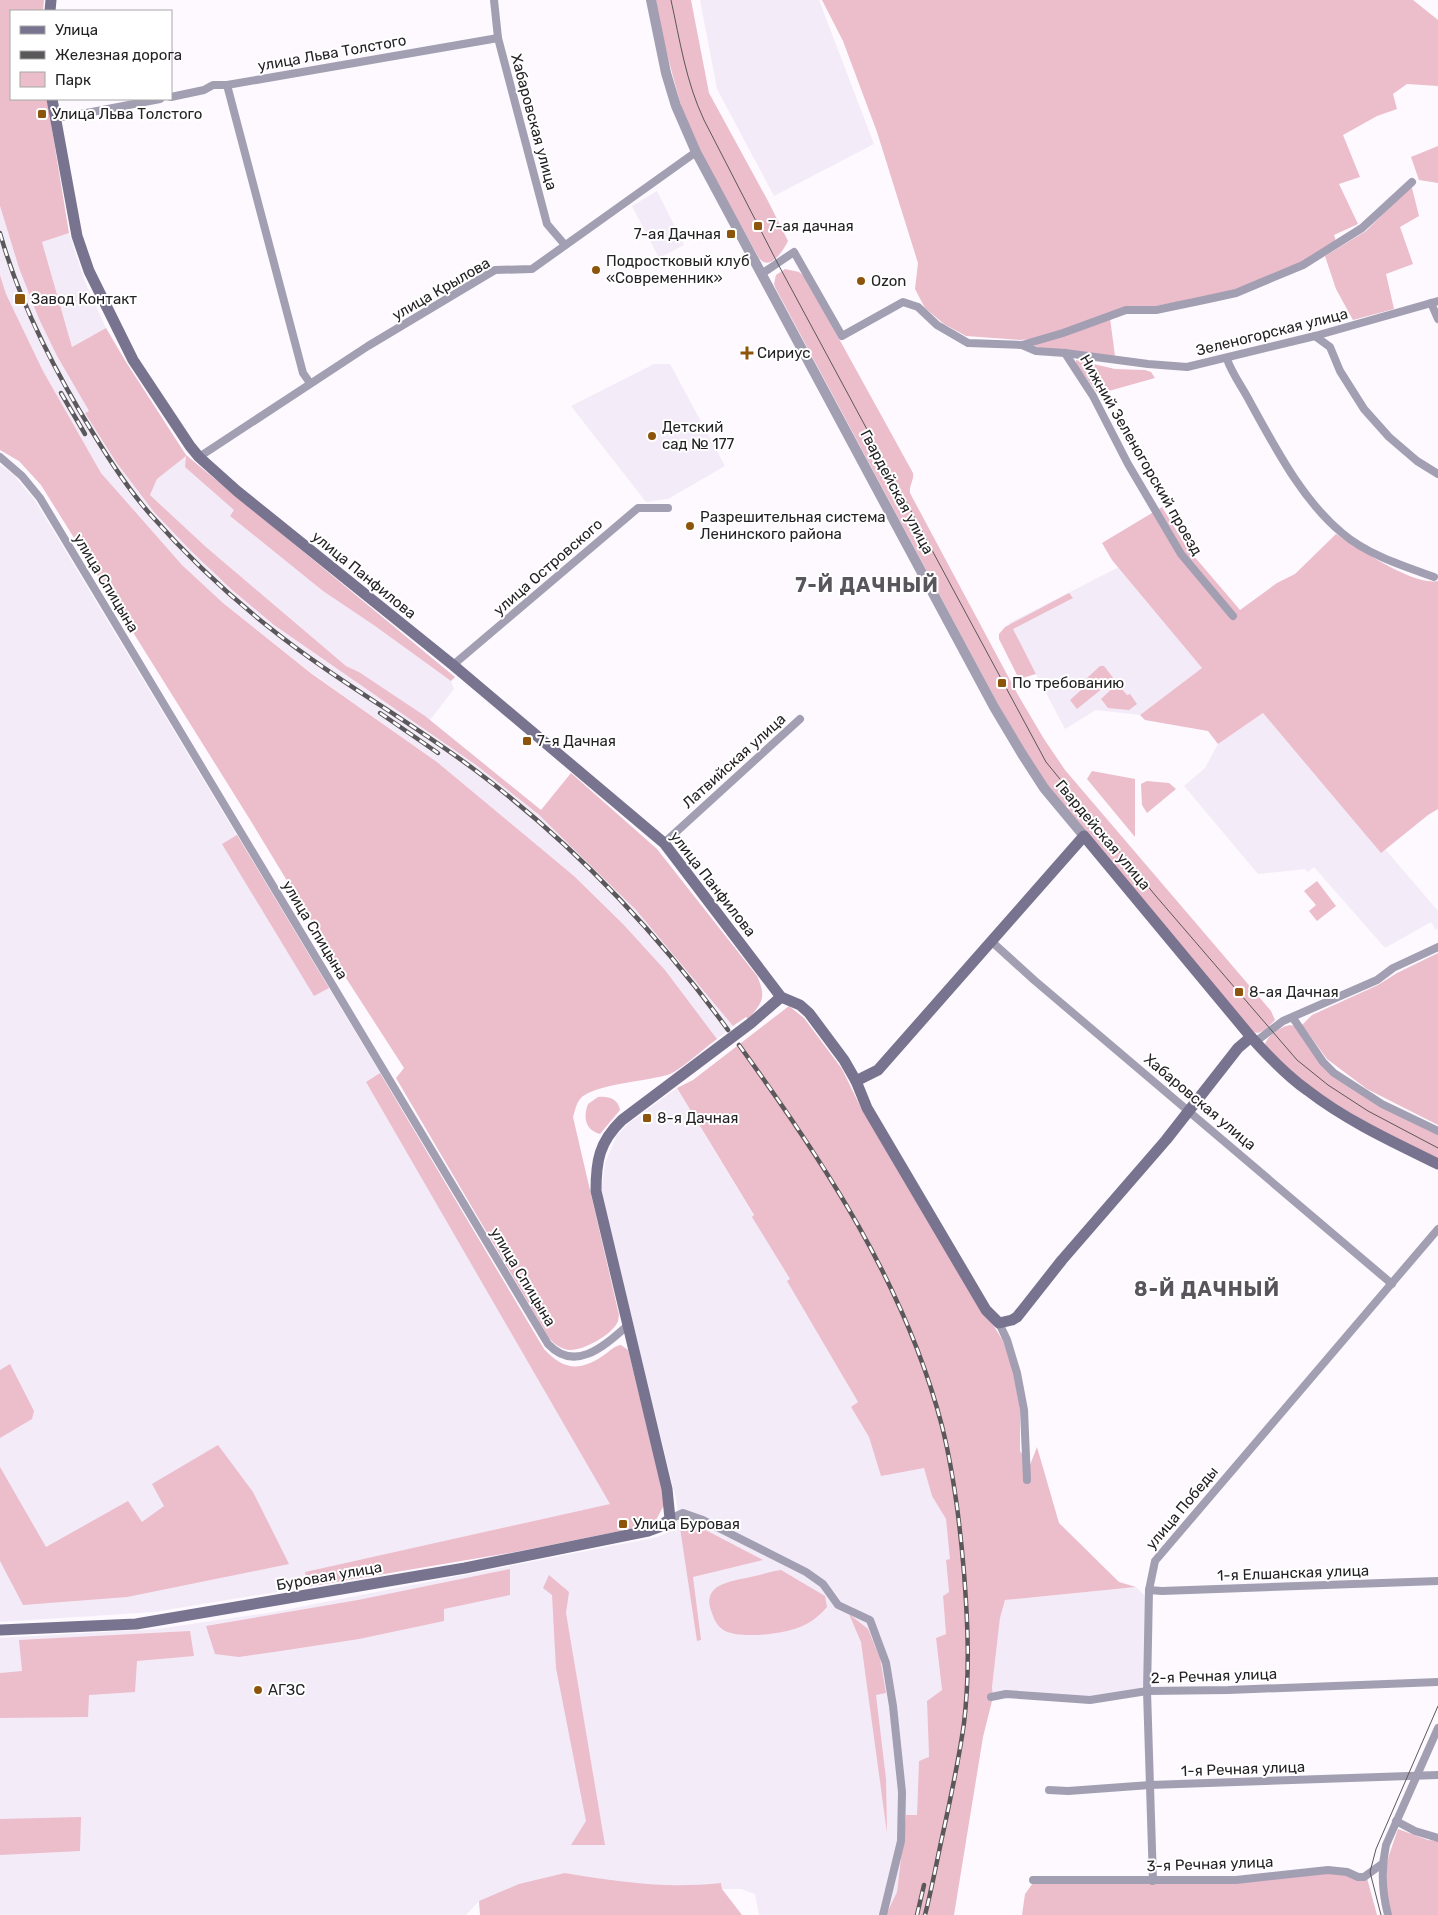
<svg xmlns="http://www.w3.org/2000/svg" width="1438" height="1915" font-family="Rubik,sans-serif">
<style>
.built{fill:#f4ebf8}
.green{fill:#ecbdcb}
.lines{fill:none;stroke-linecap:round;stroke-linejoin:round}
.minor{stroke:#a29fb3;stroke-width:8}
.tertiary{stroke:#a29fb3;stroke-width:10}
.secondary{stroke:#78748f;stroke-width:11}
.tram{stroke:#5a585b;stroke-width:1}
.rail-casing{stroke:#5a585b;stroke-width:4.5}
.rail{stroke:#fff;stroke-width:2.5;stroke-dasharray:8;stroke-linecap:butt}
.poi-dot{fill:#8d550b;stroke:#fff;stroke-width:2}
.labels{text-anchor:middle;stroke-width:4;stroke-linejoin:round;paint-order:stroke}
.street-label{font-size:15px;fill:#242224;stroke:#fff}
.poi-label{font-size:15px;fill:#242224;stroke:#fff;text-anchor:start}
.district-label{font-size:20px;font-weight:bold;letter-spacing:1px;fill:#59565b;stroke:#fff}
</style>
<rect width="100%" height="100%" fill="#fdf9ff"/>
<g class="built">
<path d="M700,0h119l55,144 -100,52 -57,-107z"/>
<path d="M657,191l27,54 -25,13 -27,-52z"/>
<path d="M0,206l19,62 20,51 18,37 32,55 -4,2 106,138 40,38 43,36 202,140 62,49 98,96 97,116 -16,13 -52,-69 -42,-46 -49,-48 -137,-114 -124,-88 -90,-71 -41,-38 -40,-44 -41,-48 -58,-102 -37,-77 -6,-19z"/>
<path d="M69,233l16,49 21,46 -34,19 -30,-105z"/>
<path d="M654,364h16l55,102 -57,33 -22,3 -75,-96z"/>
<path d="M186,455l26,35 23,20 -5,6 93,75 52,35 76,55 3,8 -24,31 -71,-48 -13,-6 -140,-119 -56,-52 7,-16z"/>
<path d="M0,465l13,9 23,28 344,571 -14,9 245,422 -306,68 2,15 -153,25 -154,10z"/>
<path d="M1119,567l83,101 -62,47 -44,-5 -31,19 -56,-106z"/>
<path d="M1263,713l118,139 4,-3 53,62v17l-2,2 -5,-8 -46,26 -71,-81 -6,5 -3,-3 -47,5 -74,-88 21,-18 13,-24z"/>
<path d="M677,1088l77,128 -1,1 37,62 -2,2 70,121 -7,5 18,30 12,38 43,-7 8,28 14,23 5,40 -5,2 3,31 -6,4 3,38 -10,4 6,52 -15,11 2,57 -10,3 -2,55 -11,-1 -9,78 -11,22h-127l-4,-21 -14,-5h-19l-1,-6 -28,3 -62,-2 -66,-11 -86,28 -13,14h-466v-277l157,-9 117,-17 379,-74 12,-4 10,-8 3,-13 -2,-14 -75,-306 4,-30 12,-28 12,-12z"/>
<path d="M1136,1587l10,10 -1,86 -5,6 -53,8h-94l-1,-10 8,-69 5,-18z"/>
</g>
<g class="green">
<path d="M0,0h44l-1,11h-32v88h36l22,134 -27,9 30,105 34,-19 20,34 60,93 269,222 -4,4 -76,-55 -52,-35 -93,-75 4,-6 -49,-43 1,-11 -29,23 -7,16 56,52 140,119 13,6 66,44 116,94 30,-37 86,76 100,127c10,22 5,27 -9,43l-2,-2 -13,9 -97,-116 -98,-96 -62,-49 -202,-140 -43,-36 -40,-38 -37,-39 -38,-50 -31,-49 4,-2 -32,-55 -18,-37 -20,-51 -19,-62z"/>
<path d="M655,0h36l18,93 59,108 20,40c-5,10 -18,31 -29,17l-56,-101 -21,-48 -19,-69z"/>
<path d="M822,0h591l25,20v66l-31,-2 -14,10 4,15 -20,7 -34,19 17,42 -21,7 19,40 -24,11 2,6 -21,15 -72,32 -41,10 -59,10 -111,31 -12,1 -54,-4 -22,-12 -19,-16 -10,-19 3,-26 -41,-131 -34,-91z"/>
<path d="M1438,146v37l-19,-3 -8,-23z"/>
<path d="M1412,188l7,28 -19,11 13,37 -27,10 8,35 -41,11 -17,-31 -11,-33 41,-25 40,-40z"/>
<path d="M785,269l14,3 6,5 108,196c1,8 -4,12 -3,20l108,202 26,44 21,31 206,241 4,9 -10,10 -7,3 -5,-1 -205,-246 -22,-34 -27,-46 -223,-417 -2,-5 2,-9z"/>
<path d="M0,275l6,19 37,77 58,102 81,92 41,38 89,71 125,88 137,114 49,48 42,46 52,69c-11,8 -37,31 -47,35 -19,7 -78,10 -90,25 -4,5 -5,12 -7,18l46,198c-1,3 0,6 -2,8 -6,12 -34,28 -48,27 -8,-1 -15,-6 -20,-12l-153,-260 8,-10 -58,-90 -97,-160 -208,-333 -22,-24 -19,-11z"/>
<path d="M1110,318l5,38 -75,-8 -5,-2v-3z"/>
<path d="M1076,360l39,9 30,1 6,2 4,6 -57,16 -22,-30z"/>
<path d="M1162,507l25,41 53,62 37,-27 18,-9 41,-40c22,14 77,52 102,47v228l-10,6 -47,38 -118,-140 -45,31 -10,-13 -63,-11 -5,-5 62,-47 -90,-108 -10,-17z"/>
<path d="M1069,593l4,5 -60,31 23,45 -17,5 -20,-40v-5l6,-7z"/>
<path d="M1100,666h4l10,13 -37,30 -7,-9 19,-17 -2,-5z"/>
<path d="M1116,685l3,1 8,9 3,-1 7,10 -8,6 -21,-2 -7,-9z"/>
<path d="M1092,771l43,8v58l-48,-58z"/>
<path d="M1147,781l22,2 7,6 -29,24 -5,-8 -1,-21z"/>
<path d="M237,835l92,153 -15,8 -92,-152z"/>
<path d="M1317,881l19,25 -19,15 -8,-10 7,-6 -12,-14z"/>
<path d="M1438,953v172l-71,-36 -40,-30 -25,-34 10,-10 66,-30 19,-12z"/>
<path d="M789,1006l15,12 38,51 20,41 141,231 11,33 6,36v41l10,14 7,-18 22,76 60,59 17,5 -131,13 -5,18 -8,69 1,10 -10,40 -29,178h-68l11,-23 9,-77h11l2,-54 10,-4 -2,-56 15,-11 -6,-52 10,-4 -3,-38 6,-4 -3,-32 4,-1 -4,-40 -14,-23 -8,-28 -43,8 -12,-39 -18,-30 7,-5 -71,-121 3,-2 -38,-62 2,-2 -77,-127 16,-8z"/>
<path d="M1290,1025l4,1 23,32 42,31 79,41v30l-70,-36 -59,-37 -29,-24 -15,-19c3,-9 15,-17 25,-19z"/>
<path d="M380,1073l164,276c19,21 36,23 60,6 6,-4 10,-9 17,-10l7,5 35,142 1,13 -9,17 -10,4 -130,26 -208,35 -2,-15 305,-68 -244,-422z"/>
<path d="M598,1097c11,-1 20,2 22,13l-20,24c-15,-4 -17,-17 -12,-30z"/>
<path d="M10,1364l24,47 -2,8 -32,19v-68z"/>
<path d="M218,1445l35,47 36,72 -162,33 -104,8 -23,-44v-94l46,80 82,-46 14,21 22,-16 -12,-22z"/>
<path d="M685,1524l11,1 67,35 -70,17 8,63 -4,1 -17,-113z"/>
<path d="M510,1569v26l-66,14v12l-85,18 -85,13 -35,5 -24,-3 -9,-28 152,-26z"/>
<path d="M781,1570l44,26 2,11c-7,8 -16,16 -27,20 -17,7 -58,12 -75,4 -7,-4 -11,-11 -13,-18 -13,-31 24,-32 43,-37 9,-2 17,-5 26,-6z"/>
<path d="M549,1575l20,17 -3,21 39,232h-34l15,-24 -30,-153 -4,-73 -9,-7z"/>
<path d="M849,1614l19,15 12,29 6,35 -10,2 10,84 1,54 -26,-191z"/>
<path d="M190,1631l4,25 -57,5 -2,31 -46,3 -1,22 -88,1v-45l22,-2 -3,-31z"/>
<path d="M81,1817l-1,34 -80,4v-36z"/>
<path d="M1398,1829l30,11 10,1v74h-47l-4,-12 -1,-39z"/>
<path d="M1328,1872l39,6 10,37h-355l3,-21 8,-11h121z"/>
<path d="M565,1873c54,9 101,16 156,10l1,6 20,26h-262l-1,-14 40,-17z"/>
</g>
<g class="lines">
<g class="minor">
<path d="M494,0l4,38 49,186 18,21"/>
<path d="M227,85l76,288 7,10"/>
<path d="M171,97l33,-7 9,-5h14l271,-47"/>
<path d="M55,118l37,-6 68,-13"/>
<path d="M763,273l31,-21 48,84 61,-34 15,5 19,18 31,18 54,2 41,-12 63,-23h30l48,-10 32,-7 31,-13 36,-15 59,-37 50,-46"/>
<path d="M1431,303l7,16"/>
<path d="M1315,336l15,11 10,24 24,38 25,28 28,24 21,13"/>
<path d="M1022,345l14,6 29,2 83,11 39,3 128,-31 123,-35"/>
<path d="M1065,353l28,43 35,68 53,90 52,62"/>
<path d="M1227,359c5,15 16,29 23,43 25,45 52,98 92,131 26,22 61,33 92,44"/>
<path d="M0,457l22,19 18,22 508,846c27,29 56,2 79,-18"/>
<path d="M199,457l169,-111 127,-76 37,-1 164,-117"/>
<path d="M453,665l185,-157h30"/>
<path d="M664,843l136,-124"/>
<path d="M991,941l43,39 358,304"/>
<path d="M1293,1018l30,44 11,11 48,31 56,27"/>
<path d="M1255,1042l28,-21 94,-41 16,-12 45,-21"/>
<path d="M999,1323l8,17 10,33 7,37 3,70"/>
<path d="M670,1519l13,-6 20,7 103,52 17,12 15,21 32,15 16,43 7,43 9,86 -1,49 -18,74"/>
<path d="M1149,1590l13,1 276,-10"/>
<path d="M991,1697l15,-3 84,6 57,-9 81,-1 210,-8"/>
<path d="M1049,1790l19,1 82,-6 288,-10"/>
<path d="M1396,1821l19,10 23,7"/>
<path d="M1033,1880h203l92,-10 19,2 11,5h6l18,-13"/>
<path d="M1153,1881l-6,-190 2,-101 6,-29 283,-332"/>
<path d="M1388,1915c-6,-23 -7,-47 -2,-70l52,-117"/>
</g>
<path class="tertiary" d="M651,0l15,73 10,33 20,46 298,555 28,47 22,34 40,48"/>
<g class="secondary">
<path d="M50,11l1,-11"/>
<path d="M52,99l25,137 12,35 44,89 57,86 9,11 38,34 216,174 211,178 117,154 19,8 9,8 35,47 12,21 11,27 119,202 13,13 13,-3 5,-3 45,-57 104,-120 72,-92 13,-11"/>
<path d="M856,1081l22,-11 206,-234 167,201c17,19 35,38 56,53 40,31 86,52 131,74"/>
<path d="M0,1630l136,-6 329,-56 183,-37 11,-4 11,-8 -3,-30 -71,-298c0,-30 3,-49 26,-71l129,-97 30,-26"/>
</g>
<g class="tram">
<path d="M671,0c9,41 15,82 33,120l74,144 268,498 109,133 142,165 31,25 40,26 70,37"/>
<path d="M1381,1915l-11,-43 6,-23 62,-143"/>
</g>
<defs>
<g id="rail">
<path d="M0,233c20,71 54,137 93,200 17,28 35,56 57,81 36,41 77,80 120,114 65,52 138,92 205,142 96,72 182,162 253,260"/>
<path d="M61,393l24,41"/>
<path d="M380,713l58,40"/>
<path d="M739,1045c85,117 166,239 203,381 12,48 18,98 22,147 4,51 6,99 0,150 -5,37 -13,73 -21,110 -6,27 -11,55 -18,82"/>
<path d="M917,1915l7,-30"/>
</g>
</defs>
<use href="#rail" class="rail-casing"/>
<use href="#rail" class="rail"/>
</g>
<g class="poi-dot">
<rect x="37" y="109" width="10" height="10" rx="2.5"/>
<rect x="753" y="221" width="10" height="10" rx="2.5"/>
<rect x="726" y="229" width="10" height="10" rx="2.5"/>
<circle cx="596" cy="270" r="5"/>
<circle cx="861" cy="281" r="5"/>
<rect x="14" y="293" width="12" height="12" rx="2.5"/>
<path d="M744.5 345.5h5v5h5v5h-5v5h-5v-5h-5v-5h5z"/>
<circle cx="652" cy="436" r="5"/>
<circle cx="690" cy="526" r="5"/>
<rect x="997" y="678" width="10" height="10" rx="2.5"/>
<rect x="522" y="736" width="10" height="10" rx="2.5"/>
<rect x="1234" y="987" width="10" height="10" rx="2.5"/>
<rect x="642" y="1113" width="10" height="10" rx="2.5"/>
<rect x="618" y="1519" width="10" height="10" rx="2.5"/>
<circle cx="258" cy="1690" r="5"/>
</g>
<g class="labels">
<g class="street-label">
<text transform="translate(332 53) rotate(-10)" y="5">улица Льва Толстого</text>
<text transform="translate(534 122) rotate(75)" y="5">Хабаровская улица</text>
<text transform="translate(441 289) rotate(-30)" y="5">улица Крылова</text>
<text transform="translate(1272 332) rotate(-14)" y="5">Зеленогорская улица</text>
<text transform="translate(1141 455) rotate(60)" y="5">Нижний Зеленогорский проезд</text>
<text transform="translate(897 492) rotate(62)" y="5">Гвардейская улица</text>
<text transform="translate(548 567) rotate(-41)" y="5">улица Островского</text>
<text transform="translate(364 575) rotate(39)" y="5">улица Панфилова</text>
<text transform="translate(106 583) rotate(59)" y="5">улица Спицына</text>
<text transform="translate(734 761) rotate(-42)" y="5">Латвийская улица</text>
<text transform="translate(1103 835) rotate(50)" y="5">Гвардейская улица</text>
<text transform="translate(713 884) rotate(52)" y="5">улица Панфилова</text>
<text transform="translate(315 930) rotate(59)" y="5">улица Спицына</text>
<text transform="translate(1200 1102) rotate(40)" y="5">Хабаровская улица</text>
<text transform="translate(523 1277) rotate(59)" y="5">улица Спицына</text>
<text transform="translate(1182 1508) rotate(-50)" y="5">улица Победы</text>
<text transform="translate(1293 1573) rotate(-2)" y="5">1-я Елшанская улица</text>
<text transform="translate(329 1576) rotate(-10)" y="5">Буровая улица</text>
<text transform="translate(1214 1676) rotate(-2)" y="5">2-я Речная улица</text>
<text transform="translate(1243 1769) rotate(-2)" y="5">1-я Речная улица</text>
<text transform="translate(1210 1864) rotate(-2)" y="5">3-я Речная улица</text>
</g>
<g class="poi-label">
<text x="52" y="119">Улица Льва Толстого</text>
<text x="768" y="231">7-ая дачная</text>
<text x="721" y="239" text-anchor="end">7-ая Дачная</text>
<text x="606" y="266">Подростковый клуб<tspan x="606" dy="17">«Современник»</tspan></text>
<text x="871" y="286">Ozon</text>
<text x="31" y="304">Завод Контакт</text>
<text x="757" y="358">Сириус</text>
<text x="662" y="432">Детский<tspan x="662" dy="17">сад № 177</tspan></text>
<text x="700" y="522">Разрешительная система<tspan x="700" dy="17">Ленинского района</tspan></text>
<text x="1012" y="688">По требованию</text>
<text x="537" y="746">7-я Дачная</text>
<text x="1249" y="997">8-ая Дачная</text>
<text x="657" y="1123">8-я Дачная</text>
<text x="633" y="1529">Улица Буровая</text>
<text x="268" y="1695">АГЗС</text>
</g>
<g class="district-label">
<text x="867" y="592">7-Й ДАЧНЫЙ</text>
<text x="1207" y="1296">8-Й ДАЧНЫЙ</text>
</g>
</g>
<rect x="10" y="10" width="162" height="90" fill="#ffffff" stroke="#a7a7a7"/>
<rect x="20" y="26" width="25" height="8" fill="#78748f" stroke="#a7a7a7"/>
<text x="55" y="35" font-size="15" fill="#242224">Улица</text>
<rect x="20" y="51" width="25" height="8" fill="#5a585b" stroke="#a7a7a7"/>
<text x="55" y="60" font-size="15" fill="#242224">Железная дорога</text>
<rect x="20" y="72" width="25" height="15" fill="#ecbdcb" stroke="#a7a7a7"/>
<text x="55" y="85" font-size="15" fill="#242224">Парк</text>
</svg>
